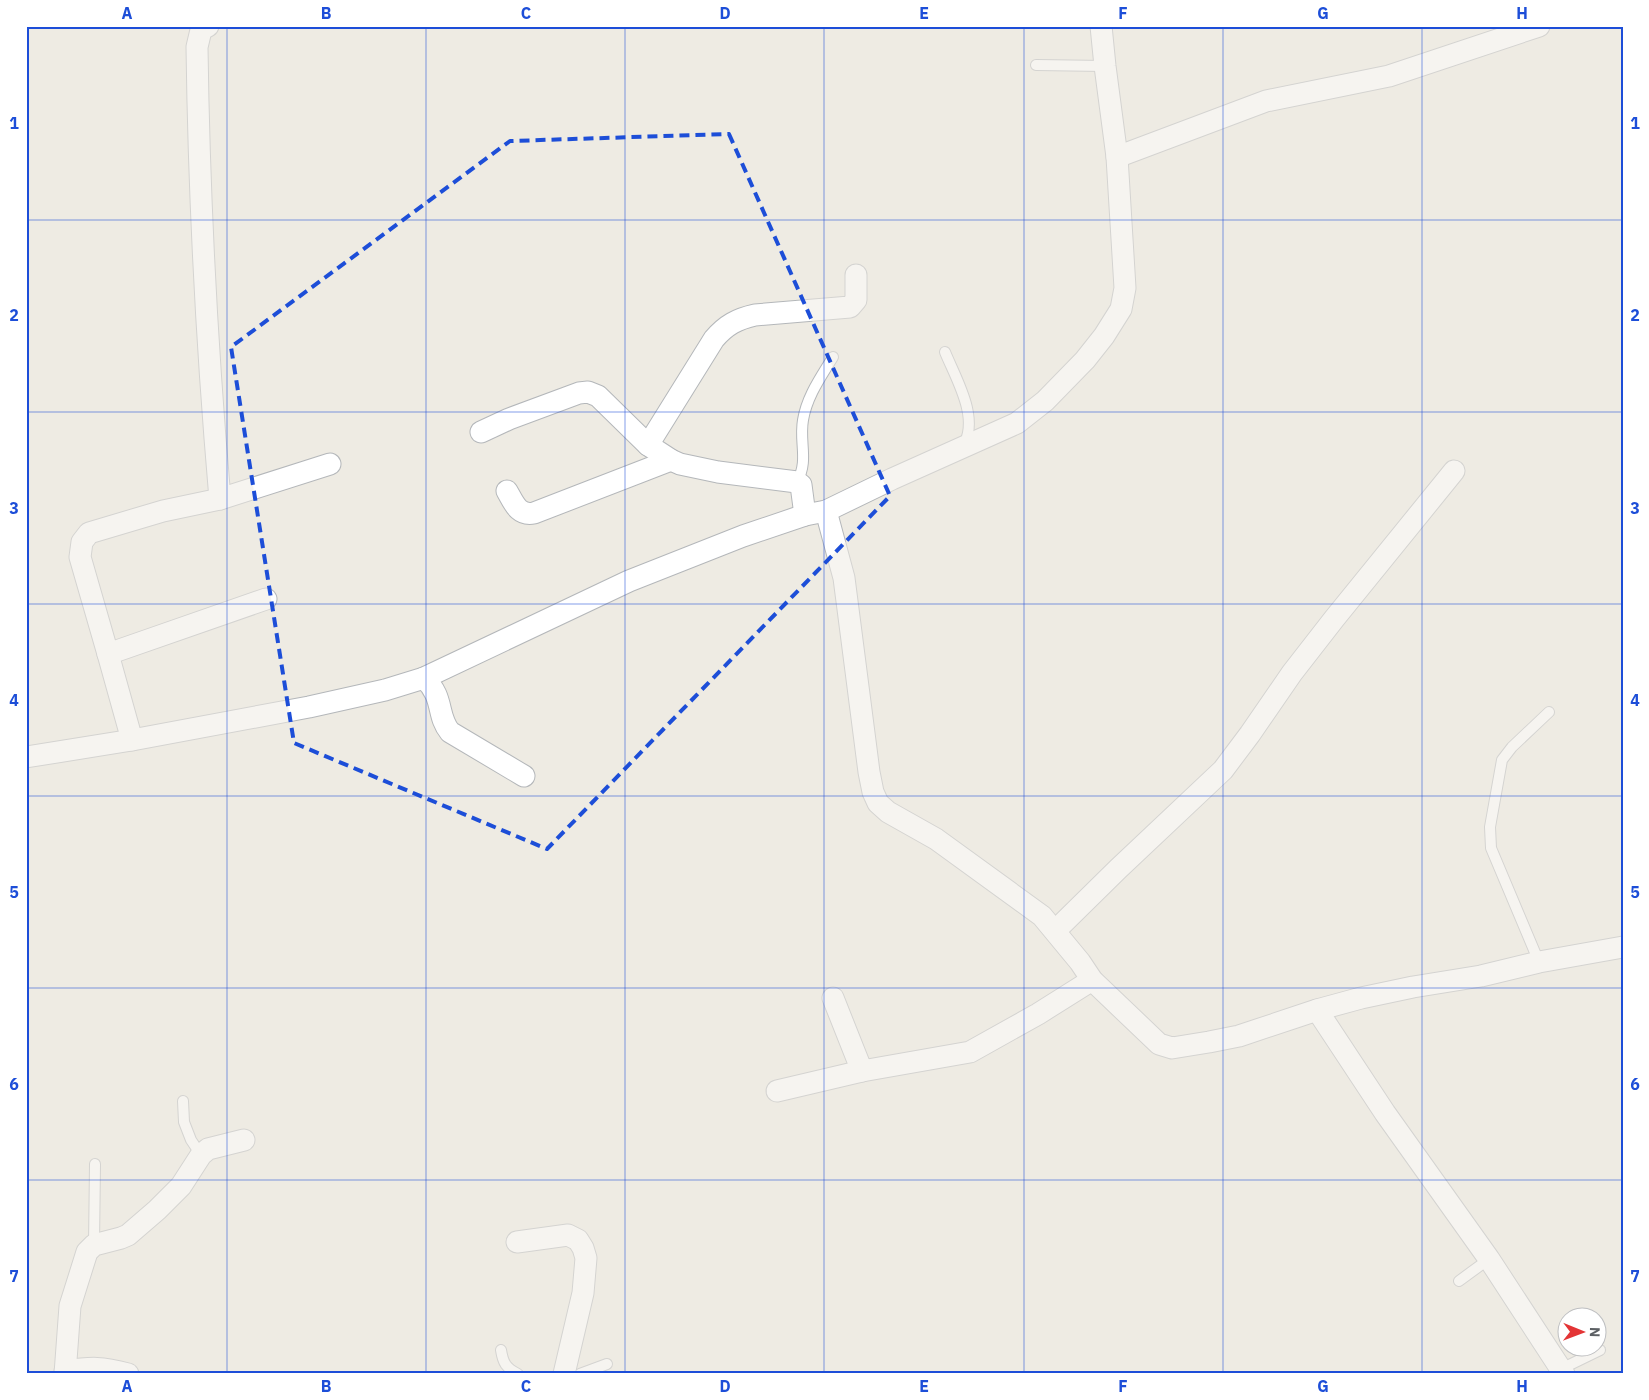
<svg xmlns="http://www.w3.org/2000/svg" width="1649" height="1400" font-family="'IBM Plex Sans',sans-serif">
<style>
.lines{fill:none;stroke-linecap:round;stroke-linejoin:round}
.service-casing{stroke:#b4b7ba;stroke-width:12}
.minor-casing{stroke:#b4b7ba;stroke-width:23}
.service{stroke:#fff;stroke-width:10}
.minor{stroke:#fff;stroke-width:21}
.marked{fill:none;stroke:#1d4ed8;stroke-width:4;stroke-dasharray:10 6;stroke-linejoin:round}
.grid{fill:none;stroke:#1d4ed8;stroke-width:1;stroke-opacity:0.55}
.neatline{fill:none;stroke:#1d4ed8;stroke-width:2}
.grid-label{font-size:16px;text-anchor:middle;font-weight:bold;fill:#1d4ed8}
</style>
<rect width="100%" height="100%" fill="#eeebe3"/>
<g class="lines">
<defs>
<g id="service">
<path d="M1036,65l69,1"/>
<path d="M945,352c11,27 35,66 18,94"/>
<path d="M797,482c12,-22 2,-39 6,-62 4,-24 18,-43 30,-63"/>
<path d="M1539,962l-48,-114 -1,-21 12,-67 10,-13 37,-35"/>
<path d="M183,1101l1,21 7,18 10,15"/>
<path d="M94,1245l1,-81"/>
<path d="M1459,1281l30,-22"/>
<path d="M501,1350c2,13 5,18 17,24"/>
<path d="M1561,1369l39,-19"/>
<path d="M580,1374l27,-10"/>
</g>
<g id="minor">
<path d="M1117,157l149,-56 123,-25 150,-50"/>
<path d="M481,432l28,-13 70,-26 9,-1 10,4 50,49 23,15 9,4 38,8 79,10 4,3 4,30"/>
<path d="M648,445l66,-106c12,-14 23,-20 41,-24l95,-8 6,-7v-25"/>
<path d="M507,491c7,12 11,25 27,22l137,-53"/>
<path d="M220,499l110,-35"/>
<path d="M826,511l18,67 25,194 4,20 5,11 10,9 48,27 106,77 38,46 12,18 67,64 13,4 37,-6 30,-6 78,-26 44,-12 52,-11 68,-11 58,-14 84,-15"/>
<path d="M108,654l158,-55"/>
<path d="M424,678c21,20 12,37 26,54l74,44"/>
<path d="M132,740l-24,-86 -28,-97 2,-15 7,-9 74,-22 57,-12c-13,-150 -21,-301 -23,-452l4,-17 7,-4"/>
<path d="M26,757l106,-17 177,-33 76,-17 39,-12 205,-97 114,-45 62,-21 21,-4 66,-32 125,-56 28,-22 40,-41 19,-24 17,-27 4,-21 -8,-131 -12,-91 -4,-40"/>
<path d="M1055,931l63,-62 105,-99 27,-36 42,-61 42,-54 120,-148"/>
<path d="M833,998l29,73 108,-19 68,-38 54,-34"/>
<path d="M1317,1010l68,103 104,146 75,115"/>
<path d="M777,1091l85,-20"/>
<path d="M517,1242l51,-7 10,5 5,8 3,10 -3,35 -19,81"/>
<path d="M65,1371c27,-4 37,-4 63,3"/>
<path d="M65,1374l5,-68 17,-54 7,-7 27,-7 7,-3 29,-25 24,-24 20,-31 7,-6 36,-9"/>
</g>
</defs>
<use href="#service" class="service-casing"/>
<use href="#minor" class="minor-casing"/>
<use href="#service" class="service"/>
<use href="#minor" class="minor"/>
</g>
<path d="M0 0H1649V1400H0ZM729,134l161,362 -343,353 -253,-106 -63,-396 279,-206z" fill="#eeebe3" fill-opacity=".55" fill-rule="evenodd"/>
<path class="marked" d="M729,134l161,362 -343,353 -253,-106 -63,-396 279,-206z"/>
<path class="grid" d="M227,26v1348M426,26v1348M625,26v1348M824,26v1348M1024,26v1348M1223,26v1348M1422,26v1348M26,220h1597M26,412h1597M26,604h1597M26,796h1597M26,988h1597M26,1180h1597"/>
<rect width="1649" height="1400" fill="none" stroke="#ffffff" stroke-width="55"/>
<g transform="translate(1582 1332) rotate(91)"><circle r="24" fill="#ffffff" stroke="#bebfc1"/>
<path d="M0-4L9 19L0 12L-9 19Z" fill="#e33435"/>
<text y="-8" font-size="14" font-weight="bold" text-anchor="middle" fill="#5c6064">N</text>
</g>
<rect x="28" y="28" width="1594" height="1344" class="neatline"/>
<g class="grid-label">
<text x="127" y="19">A</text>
<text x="326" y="19">B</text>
<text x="526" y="19">C</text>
<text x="725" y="19">D</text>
<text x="924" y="19">E</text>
<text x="1123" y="19">F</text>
<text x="1323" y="19">G</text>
<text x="1522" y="19">H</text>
<text x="14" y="129">1</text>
<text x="1635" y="129">1</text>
<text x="14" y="321">2</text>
<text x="1635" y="321">2</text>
<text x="14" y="514">3</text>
<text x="1635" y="514">3</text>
<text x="14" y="706">4</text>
<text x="1635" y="706">4</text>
<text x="14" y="898">5</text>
<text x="1635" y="898">5</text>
<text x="14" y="1090">6</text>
<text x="1635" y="1090">6</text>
<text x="14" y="1282">7</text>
<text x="1635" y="1282">7</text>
<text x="127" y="1392">A</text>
<text x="326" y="1392">B</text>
<text x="526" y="1392">C</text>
<text x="725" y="1392">D</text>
<text x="924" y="1392">E</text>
<text x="1123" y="1392">F</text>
<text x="1323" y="1392">G</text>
<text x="1522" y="1392">H</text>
</g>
</svg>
